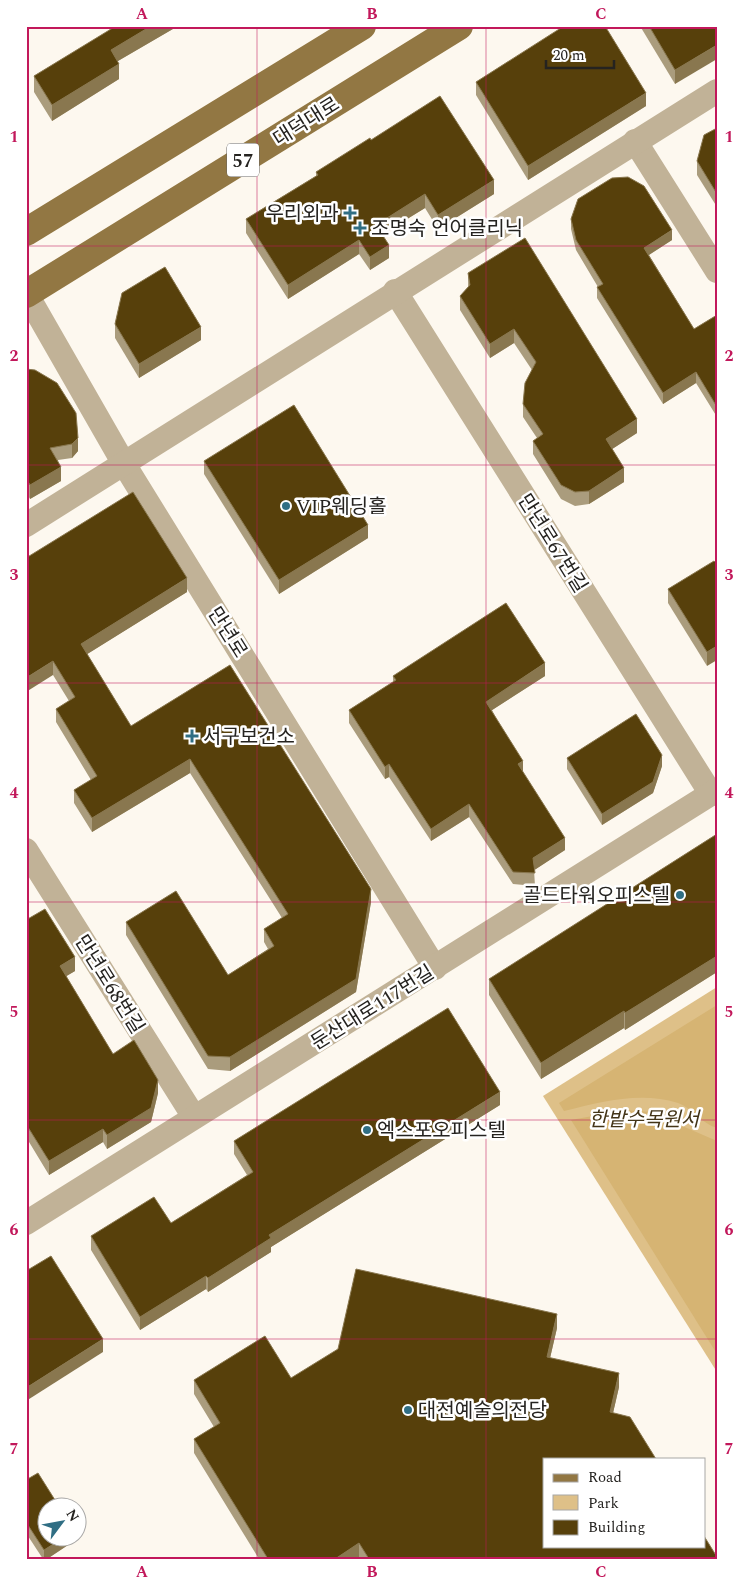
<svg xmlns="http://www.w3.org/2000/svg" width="743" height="1585" font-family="Spectral,'Noto Sans KR',serif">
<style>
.green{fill:#dec088}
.forest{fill:#d6b473}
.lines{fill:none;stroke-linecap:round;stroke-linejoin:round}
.minor{stroke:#c1b297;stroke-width:24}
.major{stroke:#927743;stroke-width:28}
.wall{fill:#aa9c7d}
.shaded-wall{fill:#89774f}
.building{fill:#57400b;stroke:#89774f}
.grid{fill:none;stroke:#c2185b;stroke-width:1;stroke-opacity:0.55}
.poi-dot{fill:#306e84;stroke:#fff;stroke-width:2}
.labels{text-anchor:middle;stroke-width:5;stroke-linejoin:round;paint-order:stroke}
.shield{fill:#fff;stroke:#666563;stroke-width:1}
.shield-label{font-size:19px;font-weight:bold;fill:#252320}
.street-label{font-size:20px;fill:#252320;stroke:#fff}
.poi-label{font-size:20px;fill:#252320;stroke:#fff;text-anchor:start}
.park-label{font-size:20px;font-style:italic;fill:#433417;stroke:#fff}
.neatline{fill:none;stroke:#c2185b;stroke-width:2}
.grid-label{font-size:16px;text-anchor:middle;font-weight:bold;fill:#c2185b}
</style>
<rect width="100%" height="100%" fill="#fdf8ef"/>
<path class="green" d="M717,987v385l-174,-276z"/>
<g class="forest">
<path d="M717,1005v123c-15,-4 -25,-20 -39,-25 -38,-12 -77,-1 -114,8l-5,-8z"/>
<path d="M625,1110l25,2 67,29v213l-146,-234z"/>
</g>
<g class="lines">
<g class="minor">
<path d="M635,141l82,130"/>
<path d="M395,291l316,503"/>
<path d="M26,293l98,171 311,504"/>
<path d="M26,525l691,-434"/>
<path d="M26,850l168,267"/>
<path d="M26,1223l691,-433"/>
</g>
<g class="major">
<path d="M26,232l336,-206"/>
<path d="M26,294l433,-268"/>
</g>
</g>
<g class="wall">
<path d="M108,26h70l-60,35 1,18 -67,42 -18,-29v-16l76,-46z"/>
<path d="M640,26h77l-42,58z"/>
<path d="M476,82l170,24 -118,74 -52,-85z"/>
<path d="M717,128v79l-20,-32v-14z"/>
<path d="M371,140l123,54 -56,35 -13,-21 -42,26 6,24 -19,12 -11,-16 -71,45 -42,-66v-14l70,-43v-4z"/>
<path d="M571,219l101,21 -23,15 45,74 23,-14v102l-21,-34 -33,21 -66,-106v-11h1l-22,-37 -5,-21z"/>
<path d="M468,273l169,160 -25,16 12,33 -35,22 -14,2 -14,-7 -28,-45v-13l4,-3 -14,-21v-13l9,-34 -18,-27 -24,15 -30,-48v-14l8,-9z"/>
<path d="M115,324l86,16 -62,38 -24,-40z"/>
<path d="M26,369l52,82 -6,7 -14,2 3,21 -31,18 -4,-7z"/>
<path d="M204,461l164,77 -89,56 -75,-120z"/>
<path d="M26,558l161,34 -100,62 44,72 99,-61 141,237 -15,90 -126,79 -22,-2 -82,-134v-13l102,53 40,-26 -4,-7v-13l18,-11 -92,-145 -98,59 -18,-29v-13l17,-10 -35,-58v-13l13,-8 -16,-26z"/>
<path d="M717,564l-10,102 -39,-63v-14z"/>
<path d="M393,676h152l-53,34 31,63 42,77 -31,20 1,16 -22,-2 -44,-67 -38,24 -42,-64 -4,2 -36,-56v-13l44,-28z"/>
<path d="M567,758l95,8 -9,27 -51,32 -35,-56z"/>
<path d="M717,834v138l-92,58 -1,-2 -83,51 -52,-84v-16z"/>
<path d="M26,920l49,51 -9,5 47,78 45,39 -7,29 -44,27 -4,-7 -54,33 -23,-38z"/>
<path d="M500,1105l-229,142v5l-63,40 -2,-3 -66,41 -49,-80v-14l80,-13 76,-48 -13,-21v-13z"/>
<path d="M557,1328l-7,30 69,29 -6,26 104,146h-357l-1,-2 -2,2h-98l-65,-106v-14l20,-12 -20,-33v-14l97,-2z"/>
<path d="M26,1480l48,58v3l-27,18h-4l-17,-26z"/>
</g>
<g class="shaded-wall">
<path d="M151,26h27l-67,39v-15z"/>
<path d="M717,45v14l-42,25v-14z"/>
<path d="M119,64v15l-67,42v-16z"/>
<path d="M646,93v13l-118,74v-14z"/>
<path d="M494,180v14l-56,35v-14z"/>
<path d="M425,194v14l-49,30v-13z"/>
<path d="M672,230v10l-28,18v-10z"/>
<path d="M359,240v14l-71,45v-14z"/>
<path d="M389,245v13l-19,12v-13z"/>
<path d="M201,327v13l-62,38v-14z"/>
<path d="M514,329v14l-24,15v-14z"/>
<path d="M696,372v11l-33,21v-11z"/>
<path d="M637,419v14l-31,20v-14z"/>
<path d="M78,438v13l-6,7v-14z"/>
<path d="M61,467v14l-31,18v-14z"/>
<path d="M624,468v14l-35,22v-13z"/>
<path d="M368,525v13l-89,56v-14z"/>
<path d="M187,578v14l-106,66v-14z"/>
<path d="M717,646v14l-10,6v-14z"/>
<path d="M53,661v14l-27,17v-14z"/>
<path d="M545,663v13l-59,38v-12z"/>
<path d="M662,755v11l-9,27 -51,32v-11z"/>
<path d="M190,759v14l-98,59v-14z"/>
<path d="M523,761v12l-5,-9z"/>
<path d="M389,764v13l-4,2v-12z"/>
<path d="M469,804v13l-38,24v-12z"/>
<path d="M565,838v12l-32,21v-13z"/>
<path d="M371,889v13l-15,90 -126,79v-14z"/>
<path d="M717,956v16l-92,58v-17z"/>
<path d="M75,957v14l-15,9v-14z"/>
<path d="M624,1011v17l-83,51v-16z"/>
<path d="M158,1080v13l-7,29 -44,27v-14z"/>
<path d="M500,1092v13l-229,142v5l-63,40v-14l61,-43z"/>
<path d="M103,1129v13l-54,33v-14z"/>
<path d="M206,1276v13l-66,41v-13z"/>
<path d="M557,1314v14l-10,43v-14z"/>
<path d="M103,1339v13l-77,49v-13z"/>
<path d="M619,1373v14l-9,39v-14z"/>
<path d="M63,1538h11v3l-27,18h-3v-9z"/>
<path d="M359,1543v14l-2,2h-22z"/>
</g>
<g class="building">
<path d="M116,26h35l-40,24 8,14 -67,41 -18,-29z"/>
<path d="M564,26h41l41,67 -118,73 -52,-84z"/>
<path d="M649,26h68v19l-42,25z"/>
<path d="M440,96l54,84 -56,35 -13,-21 -49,31 13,20 -19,12 -11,-17 -71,45 -42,-66 72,-44 -2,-3 54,-34 1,2z"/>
<path d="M717,128v66l-20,-33 7,-26z"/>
<path d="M628,177l16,9 28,44 -28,18 50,81 23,-14v92l-21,-35 -33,21 -66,-106 6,-3 -27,-44 -5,-21 7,-20 34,-21z"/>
<path d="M525,238l112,181 -31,20 18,29 -35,23 -14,1 -14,-7 -28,-44 10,-7 -20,-30 2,-21 11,-21 -22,-33 -24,15 -30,-48 10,-11 -2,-12z"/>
<path d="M165,267l36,60 -62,37 -24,-40 7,-31z"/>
<path d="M26,369l9,1 22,13 19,30 2,25 -6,6 -22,4 11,19 -31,18 -4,-7z"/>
<path d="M294,405l74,120 -89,55 -75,-119z"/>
<path d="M133,492l54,86 -106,66 50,82 99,-61 141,224 -15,90 -126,78 -22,-1 -82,-134 50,-31 52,84 46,-29 -10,-17 24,-15 -98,-155 -98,59 -18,-28 23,-14 -41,-67 19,-12 -22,-36 -27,17v-120z"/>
<path d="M714,561l3,3v82l-10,6 -39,-63z"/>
<path d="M506,603l39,60 -59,39 37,59 -5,3 47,74 -32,20 2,15 -22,-1 -44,-68 -38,25 -42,-65 -4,3 -36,-57 47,-30 -3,-4z"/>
<path d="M636,714l26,41 -9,27 -51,32 -35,-56z"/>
<path d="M717,834v122l-92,57 -1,-2 -83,52 -52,-84z"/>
<path d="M45,909l30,48 -15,9 53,88 21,-14 24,40 -7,28 -44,27 -4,-6 -54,32 -23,-37v-204z"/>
<path d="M448,1008l52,84 -231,143 2,3 -63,40 -2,-2 -66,41 -49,-81 63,-39 17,26 82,-51 -19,-31z"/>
<path d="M51,1256l52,83 -77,49v-117z"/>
<path d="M356,1269l201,45 -10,43 72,16 -9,39 20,5 26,42h-112v87h160v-10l13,21v2h-348l-10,-16 -24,16h-67l-74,-120 26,-16 -26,-43 71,-44 26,42 47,-29z"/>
<path d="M38,1473l22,35h-12v30h15l-19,12 -18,-28v-42z"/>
</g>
<path class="grid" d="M257,26v1533M486,26v1533M26,246h691M26,465h691M26,683h691M26,902h691M26,1120h691M26,1339h691"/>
<g class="poi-dot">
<path d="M347.5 205.5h5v5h5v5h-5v5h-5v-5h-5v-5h5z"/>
<path d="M357.5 220.5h5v5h5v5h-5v5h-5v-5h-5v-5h5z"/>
<circle cx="286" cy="506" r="5"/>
<path d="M189.5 728.5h5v5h5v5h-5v5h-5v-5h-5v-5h5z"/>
<circle cx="680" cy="895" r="5"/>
<circle cx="367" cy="1130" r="5"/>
<circle cx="408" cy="1410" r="5"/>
</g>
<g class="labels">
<rect class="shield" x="227" y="143.5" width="32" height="33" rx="4"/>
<g class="shield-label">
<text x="243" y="167">57</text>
</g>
<g class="street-label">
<text transform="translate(306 121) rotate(-32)" y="7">대덕대로</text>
<text transform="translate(553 543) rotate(58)" y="7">만년로67번길</text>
<text transform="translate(228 632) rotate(58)" y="7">만년로</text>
<text transform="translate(110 984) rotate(58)" y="7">만년로68번길</text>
<text transform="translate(372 1007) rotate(-32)" y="7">둔산대로117번길</text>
</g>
<g class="poi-label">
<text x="339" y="220" text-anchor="end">우리외과</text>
<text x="371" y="235">조명숙 언어클리닉</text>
<text x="296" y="513">VIP웨딩홀</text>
<text x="203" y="743">서구보건소</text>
<text x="670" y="902" text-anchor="end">골드타워오피스텔</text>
<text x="377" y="1137">엑스포오피스텔</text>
<text x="418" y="1417">대전예술의전당</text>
</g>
<g class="park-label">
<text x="644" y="1126">한밭수목원서</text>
</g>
</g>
<rect width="743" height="1585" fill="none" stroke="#ffffff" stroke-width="55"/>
<rect x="543" y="1458" width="162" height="90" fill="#ffffff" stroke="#a8a7a6"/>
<rect x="553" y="1474" width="25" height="8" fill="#927743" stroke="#a8a7a6"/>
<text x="588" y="1482" font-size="15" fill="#252320">Road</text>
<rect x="553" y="1495" width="25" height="15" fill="#dec088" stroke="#a8a7a6"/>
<text x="588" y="1508" font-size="15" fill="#252320">Park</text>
<rect x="553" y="1520" width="25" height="15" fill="#57400b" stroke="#a8a7a6"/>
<text x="588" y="1532" font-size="15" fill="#252320">Building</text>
<g transform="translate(62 1522) rotate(58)"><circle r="24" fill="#ffffff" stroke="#a8a7a6"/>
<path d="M0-4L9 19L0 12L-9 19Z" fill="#306e84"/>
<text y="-8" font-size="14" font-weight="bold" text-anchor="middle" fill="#252320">N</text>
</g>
<path d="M546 60v8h68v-8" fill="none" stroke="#252320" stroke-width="2.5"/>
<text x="553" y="60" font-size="15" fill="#252320" stroke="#ffffff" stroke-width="4" paint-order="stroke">20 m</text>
<rect x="28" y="28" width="688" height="1530" class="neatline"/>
<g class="grid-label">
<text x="142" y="19">A</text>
<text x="372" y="19">B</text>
<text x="601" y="19">C</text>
<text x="14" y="142">1</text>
<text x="729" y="142">1</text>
<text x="14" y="361">2</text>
<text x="729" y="361">2</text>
<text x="14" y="580">3</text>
<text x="729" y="580">3</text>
<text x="14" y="798">4</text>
<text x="729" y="798">4</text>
<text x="14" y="1017">5</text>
<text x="729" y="1017">5</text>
<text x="14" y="1235">6</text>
<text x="729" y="1235">6</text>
<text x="14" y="1454">7</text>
<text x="729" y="1454">7</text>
<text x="142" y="1577">A</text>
<text x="372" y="1577">B</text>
<text x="601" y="1577">C</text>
</g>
</svg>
